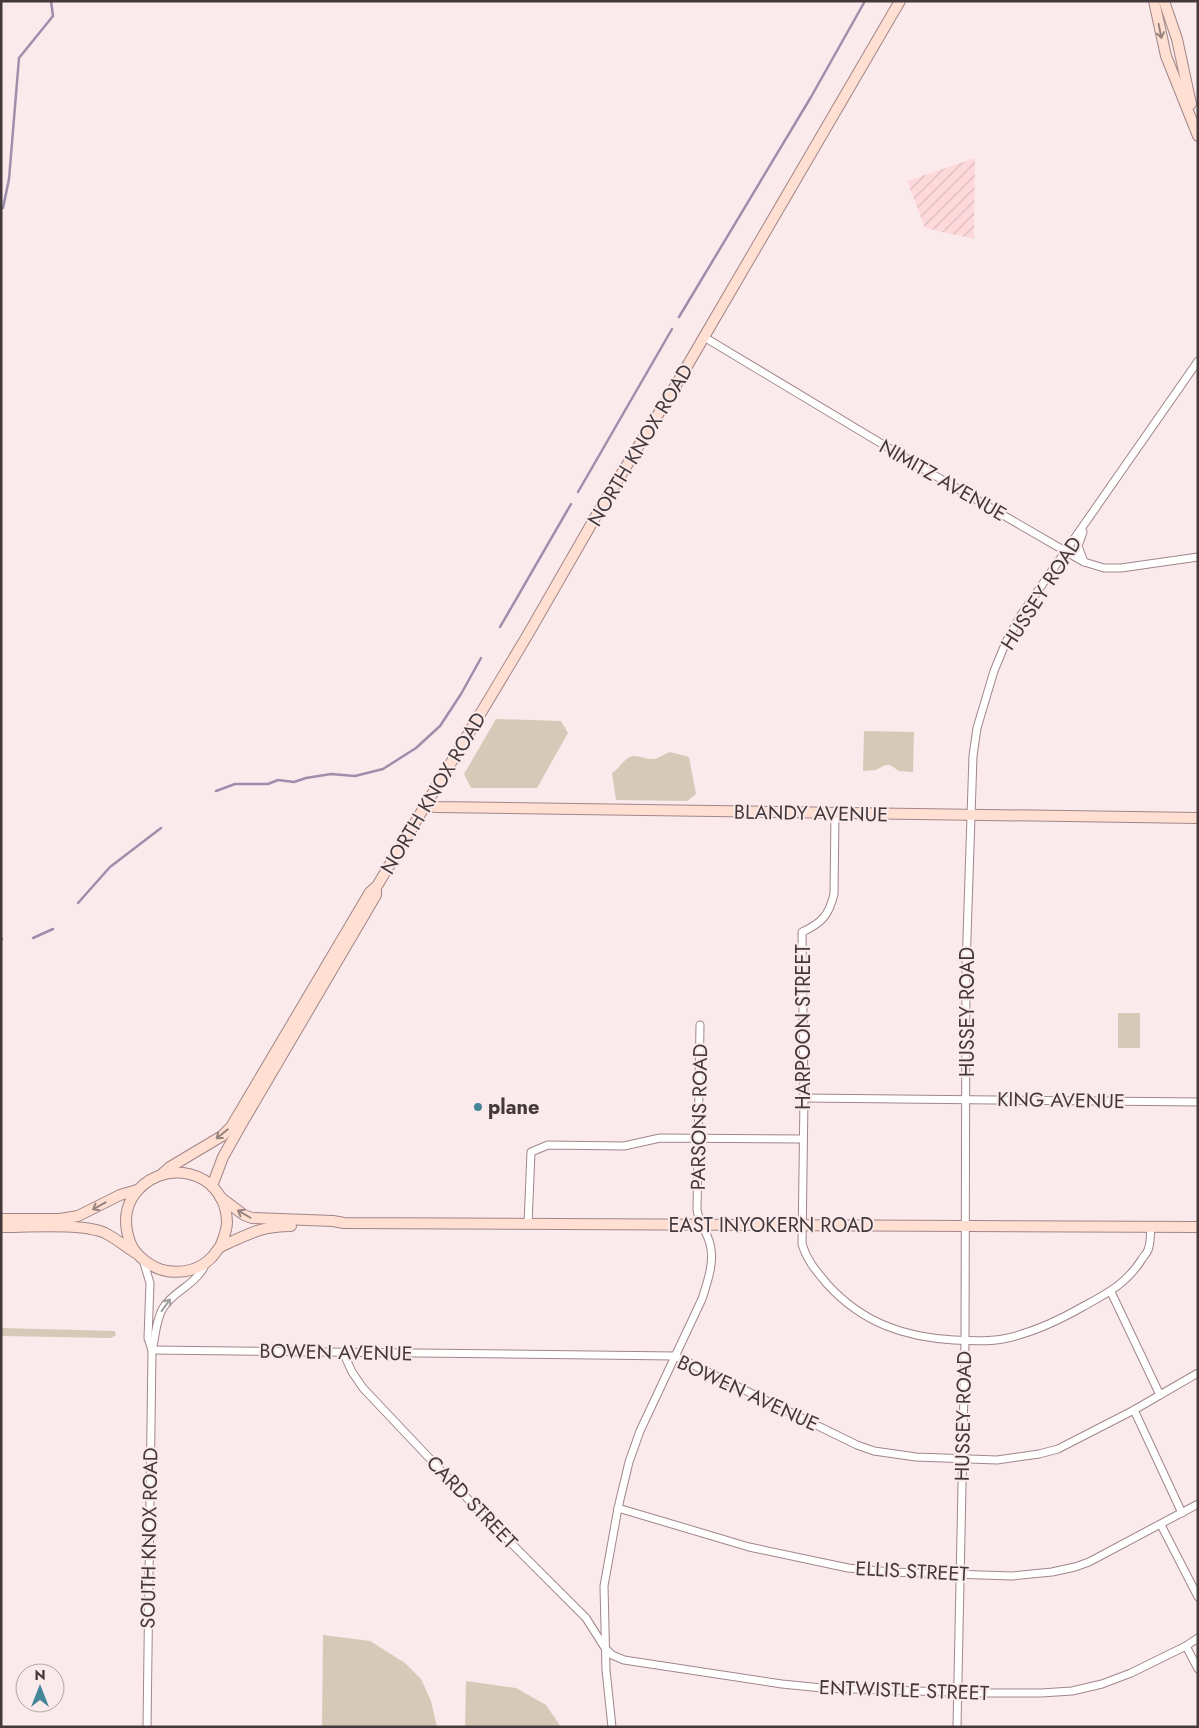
<svg xmlns="http://www.w3.org/2000/svg" width="1199" height="1728" font-family="Jost,sans-serif">
<style>
.industrial{fill:url(#industrial-furrows)}
.green{fill:#d7c9b7}
.lines{fill:none;stroke-linecap:round;stroke-linejoin:round}
.stream{stroke:#9e8eac;stroke-width:2.5}
.street-casing{stroke:#a08689;stroke-width:9}
.secondary-casing{stroke:#a08689;stroke-width:12}
.street{stroke:#fff;stroke-width:7}
.secondary{stroke:#fedfd1;stroke-width:10}
.oneway{stroke:#98847e}
.oneway2{stroke:#a29c9c}
.poi-dot{fill:#458798;stroke:#fbeaec;stroke-width:2}
.labels{text-anchor:middle;stroke-width:4;stroke-linejoin:round;paint-order:stroke}
.street-label{font-size:20px;fill:#44393a;stroke:#fbeaec}
.poi-label{font-size:20px;font-weight:bold;fill:#44393a;stroke:#fbeaec;text-anchor:start}
</style>
<defs>
<pattern id="industrial-furrows" width="10" height="10" patternUnits="userSpaceOnUse" patternTransform="scale(1.25)"><rect width="10" height="10" fill="#fed9dc"/><path d="M-1 1l2-2M0 10L10 0M9 11l2-2" fill="none" stroke="#dbbbbe"/></pattern>
</defs>
<rect width="100%" height="100%" fill="#fbeaec"/>
<path class="industrial" d="M975,158l-1,81 -49,-11 -18,-47z"/>
<g class="green">
<path d="M496,719l65,2 7,12 -31,55h-66l-7,-14z"/>
<path d="M864,731l50,1 -1,40 -14,-1 -9,-6h-5l-9,5 -13,1z"/>
<path d="M670,752l19,5 7,37 -9,7 -71,-1 -4,-27c7,-4 11,-13 18,-16 7,-3 14,2 21,2 6,1 13,-5 19,-7z"/>
<rect x="1118" y="1013" width="22" height="35"/>
<path d="M1,1328l114,3 1,4 -5,3 -110,-2z"/>
<path d="M323,1635l47,6 35,22 16,16 10,22 6,26h-115z"/>
<path d="M466,1681l50,7 30,17 15,22h-96z"/>
</g>
<g class="lines">
<g class="stream">
<path d="M3,208l6,-29 10,-121 34,-42 -2,-15"/>
<path d="M679,317l132,-220 54,-96"/>
<path d="M578,492l94,-163"/>
<path d="M500,627l71,-123"/>
<path d="M216,791l19,-7h33l10,-4 16,2 12,-4 25,-4 24,2 28,-7 33,-21 24,-22 21,-32 20,-36"/>
<path d="M78,903l32,-36 51,-39"/>
<path d="M33,938l20,-9"/>
<path d="M1,939h1"/>
</g>
<defs>
<g id="street">
<path d="M704,337l223,134 157,91 20,6h17l77,-11"/>
<path d="M1083,532l-5,14 6,16"/>
<path d="M835,813l-1,81c-5,21 -12,29 -32,38l2,166 -2,146c5,17 15,28 26,41 35,38 76,52 126,55 16,1 33,2 49,-1 30,-6 55,-18 81,-33 24,-13 43,-23 58,-47 2,-3 5,-6 6,-9 3,-7 2,-16 3,-23"/>
<path d="M804,1098l394,4"/>
<path d="M528,1224l3,-72 17,-7 76,1 36,-8 143,1"/>
<path d="M143,1260l7,23 -2,55 4,12"/>
<path d="M1111,1292l49,103"/>
<path d="M152,1350l523,6 182,89 17,6 42,6 81,3 42,-6 19,-5 76,-39 64,-37"/>
<path d="M343,1352l9,20 11,16 121,128 102,102 19,30 7,7 12,5 158,24 40,4 159,5h60l31,-2 30,-7 29,-11 55,-27 12,-8"/>
<path d="M1134,1410l48,103"/>
<path d="M618,1508l131,39 99,21 43,4 121,4 40,-4 23,-5 14,-5 109,-58"/>
<path d="M1161,1525l37,72"/>
<path d="M1186,1646l12,23"/>
<path d="M147,1727l5,-377c4,-14 3,-28 11,-42 9,-15 27,-21 37,-35 3,-3 4,-7 6,-10"/>
<path d="M612,1727l-6,-57 -2,-84 14,-78 11,-46 11,-31 62,-132c5,-16 13,-37 8,-55 -3,-12 -11,-21 -13,-34l3,-185"/>
<path d="M957,1727l8,-386 1,-374 7,-211 4,-28 17,-57 12,-29 15,-27 177,-254"/>
</g>
<g id="secondary">
<path d="M1154,1l12,55 32,80"/>
<path d="M1164,1l13,38 14,65"/>
<path d="M425,805l11,2 762,11"/>
<path d="M163,1173l7,-6 52,-31 9,-9 139,-235 7,-6 150,-250 73,-127 76,-124 224,-384"/>
<path d="M212,1186l11,-29 18,-32 135,-230v-4"/>
<path d="M220,1197l24,18 8,3 81,3 11,2 854,4"/>
<path d="M1,1219h59l18,-3 42,-21 17,-5"/>
<path d="M1,1227c27,0 81,-4 104,6 10,5 20,13 29,19"/>
<path d="M220,1247c3,-8 7,-16 7,-25 -1,-53 -68,-67 -95,-24 -8,14 -7,30 -2,44 5,14 23,27 37,29 17,3 34,-2 45,-14 3,-3 5,-7 7,-9 4,-3 10,-5 14,-7 22,-10 33,-15 58,-15"/>
</g>
</defs>
<use href="#street" class="street-casing"/>
<use href="#secondary" class="secondary-casing"/>
<use href="#street" class="street"/>
<use href="#secondary" class="secondary"/>
</g>
<defs><path id="oneway-shaft" d="M-6 0H5M1.5-3L5.5 0L1.5 3" fill="none" stroke-width="1.6" stroke-linecap="round" stroke-linejoin="round" transform="scale(1.25)"/></defs>
<g class="oneway">
<use href="#oneway-shaft" transform="translate(1160 31) rotate(79)"/>
<use href="#oneway-shaft" transform="translate(222 1134) rotate(141)"/>
<use href="#oneway-shaft" transform="translate(99 1206) rotate(151)"/>
<use href="#oneway-shaft" transform="translate(244 1214) rotate(-150)"/>
</g>
<use class="oneway2" href="#oneway-shaft" transform="translate(166 1305) rotate(-54)"/>
<circle class="poi-dot" cx="478" cy="1107" r="5"/>
<g class="labels">
<g class="street-label">
<text transform="translate(640 445) rotate(-59)" y="7">NORTH KNOX ROAD</text>
<text transform="translate(943 480) rotate(30)" y="7">NIMITZ AVENUE</text>
<text transform="translate(1041 593) rotate(-57)" y="7">HUSSEY ROAD</text>
<text transform="translate(433 793) rotate(-59)" y="7">NORTH KNOX ROAD</text>
<text transform="translate(811 813) rotate(1)" y="7">BLANDY AVENUE</text>
<text transform="translate(967 1012) rotate(-90)" y="7">HUSSEY ROAD</text>
<text transform="translate(803 1027) rotate(-90)" y="7">HARPOON STREET</text>
<text transform="translate(1061 1100) rotate(1)" y="7">KING AVENUE</text>
<text transform="translate(699 1117) rotate(-89)" y="7">PARSONS ROAD</text>
<text x="771" y="1232">EAST INYOKERN ROAD</text>
<text transform="translate(336 1352) rotate(1)" y="7">BOWEN AVENUE</text>
<text transform="translate(748 1393) rotate(25)" y="7">BOWEN AVENUE</text>
<text transform="translate(963 1416) rotate(-89)" y="7">HUSSEY ROAD</text>
<text transform="translate(472 1502) rotate(46)" y="7">CARD STREET</text>
<text transform="translate(149 1538) rotate(-89)" y="7">SOUTH KNOX ROAD</text>
<text transform="translate(912 1571) rotate(3)" y="7">ELLIS STREET</text>
<text transform="translate(904 1690) rotate(2)" y="7">ENTWISTLE STREET</text>
</g>
<g class="poi-label">
<text x="488" y="1114">plane</text>
</g>
</g>
<rect width="1199" height="1728" fill="none" stroke="#44393a" stroke-width="5"/>
<g transform="translate(40 1688)"><circle r="24" fill="#fbeaec" stroke="#b2a3a5"/>
<path d="M0-4L9 19L0 12L-9 19Z" fill="#458798"/>
<text y="-8" font-size="14" font-weight="bold" text-anchor="middle" fill="#44393a">N</text>
</g>
</svg>
